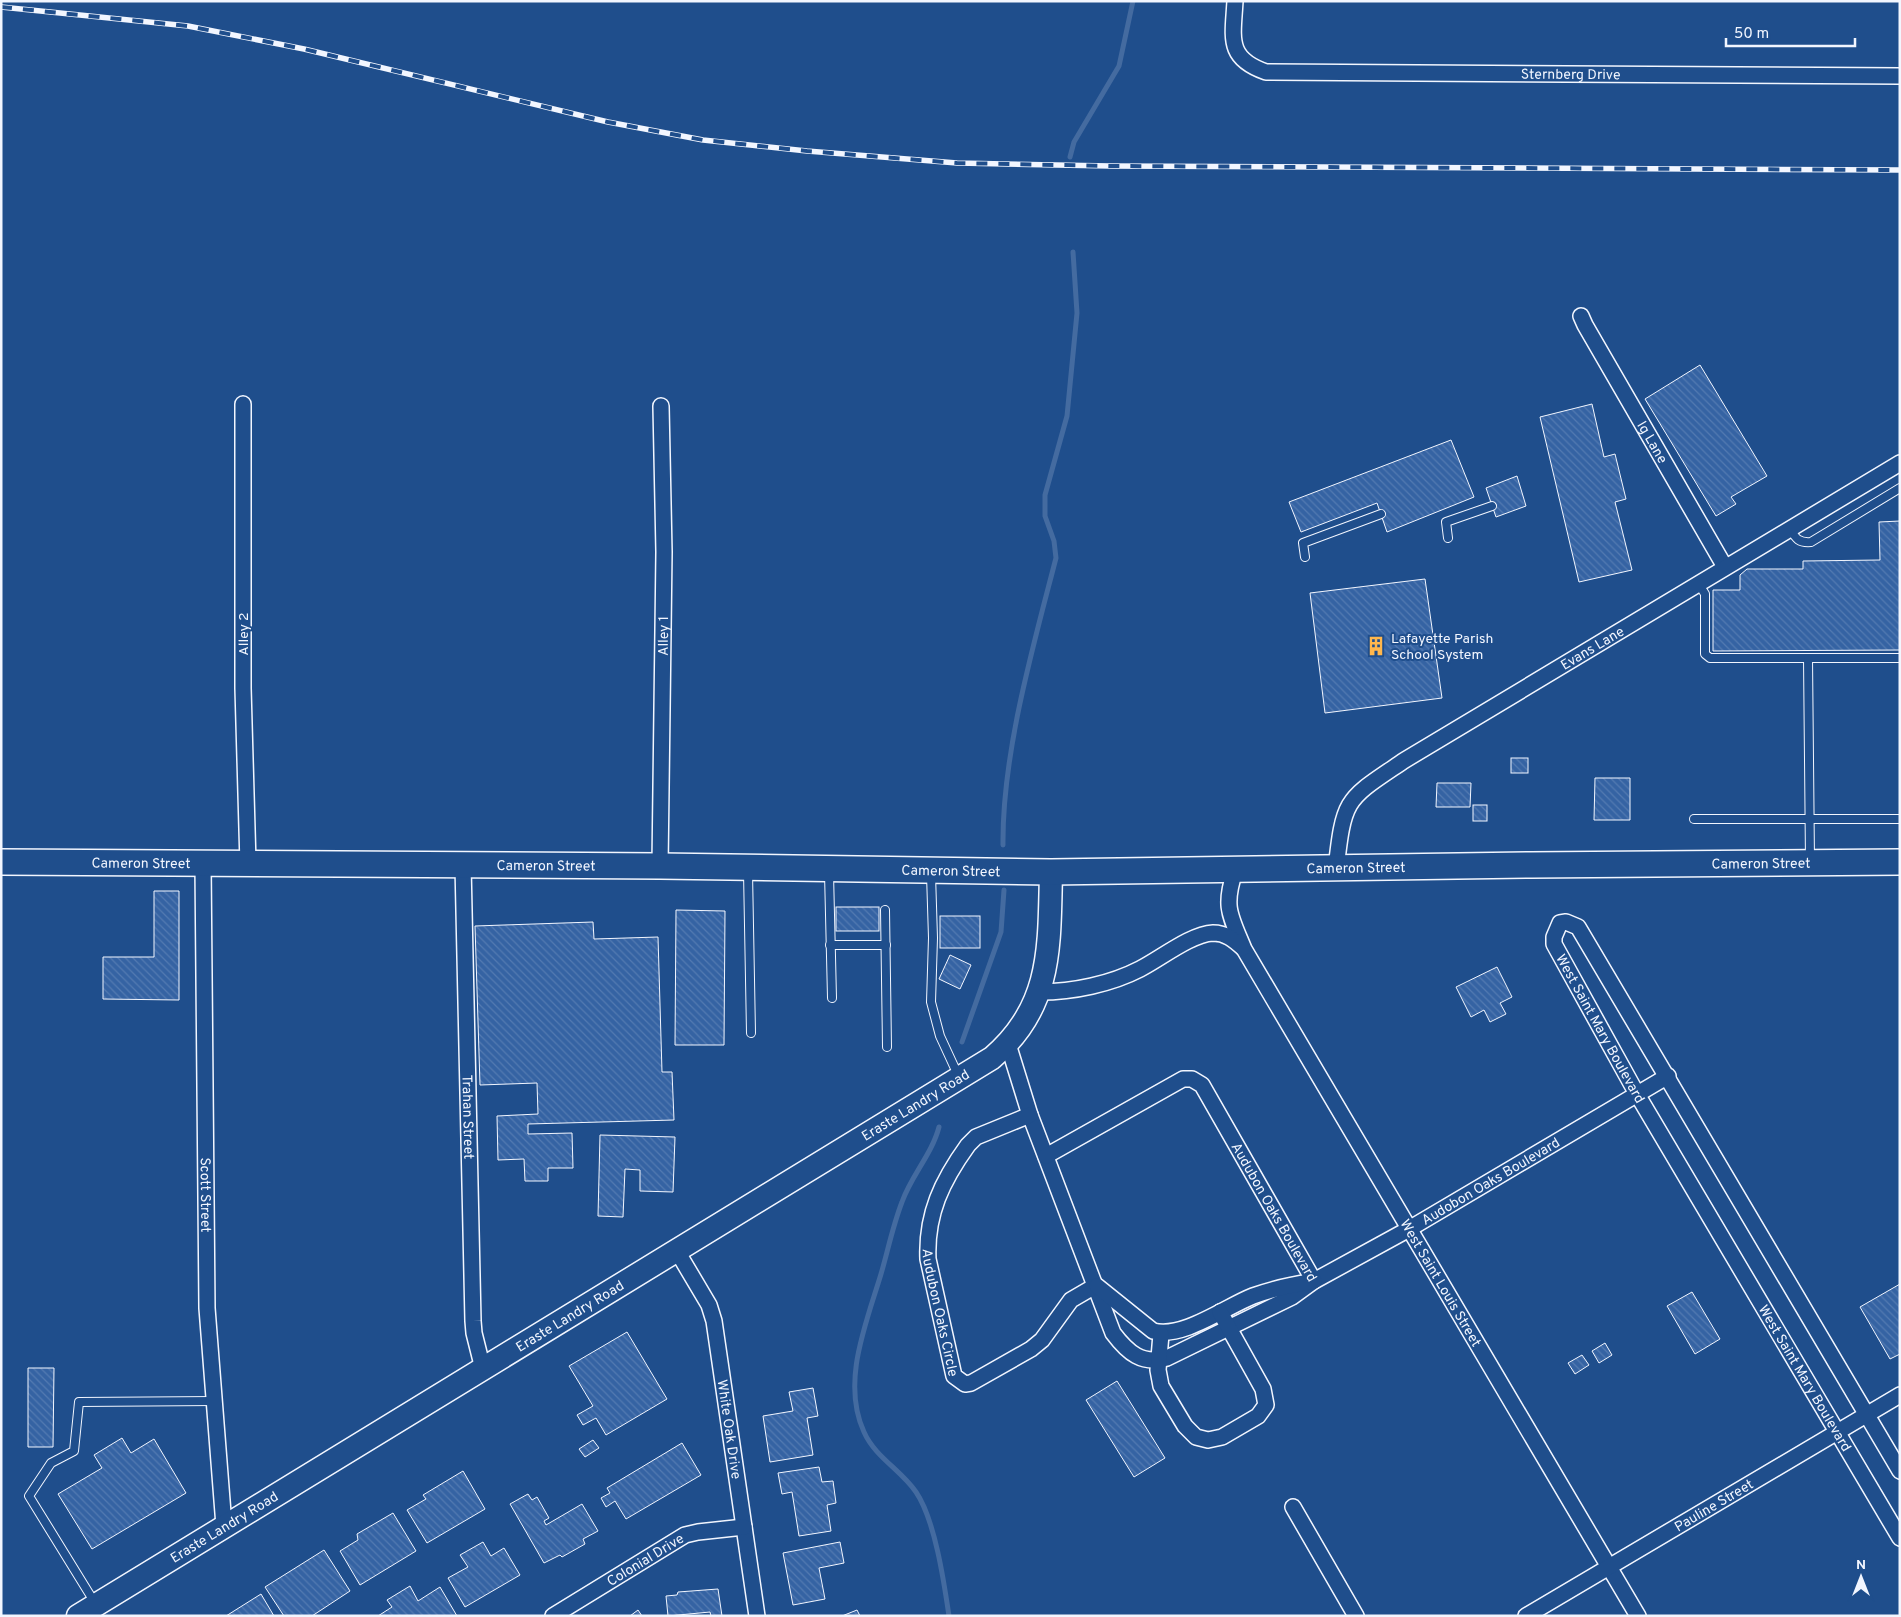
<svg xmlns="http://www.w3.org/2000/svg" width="1901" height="1617" font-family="Overpass,sans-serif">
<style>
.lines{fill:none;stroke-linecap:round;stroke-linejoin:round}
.stream{stroke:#446ba0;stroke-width:5}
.building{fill:url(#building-back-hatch);stroke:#f2f6ff}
.lane-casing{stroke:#f2f6ff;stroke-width:10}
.street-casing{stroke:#f2f6ff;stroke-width:18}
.secondary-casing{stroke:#f2f6ff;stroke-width:25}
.primary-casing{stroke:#f2f6ff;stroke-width:28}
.lane{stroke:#1f4e8c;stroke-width:8}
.street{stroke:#1f4e8c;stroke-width:15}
.secondary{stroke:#1f4e8c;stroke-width:22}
.primary{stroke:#1f4e8c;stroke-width:25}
.rail-casing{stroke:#f2f6ff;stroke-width:5.5}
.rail{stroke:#1f4e8c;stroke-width:4;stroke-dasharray:11;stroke-linecap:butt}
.labels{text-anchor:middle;stroke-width:4;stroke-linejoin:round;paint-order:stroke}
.street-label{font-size:14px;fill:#f2f6ff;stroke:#1f4e8c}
.poi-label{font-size:14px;fill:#f2f6ff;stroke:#1f4e8c;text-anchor:start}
</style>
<defs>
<pattern id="building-back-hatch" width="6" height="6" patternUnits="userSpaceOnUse" patternTransform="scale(1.25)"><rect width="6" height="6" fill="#3563a3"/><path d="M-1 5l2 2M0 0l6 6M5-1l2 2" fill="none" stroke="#537ab1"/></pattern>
</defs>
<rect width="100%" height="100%" fill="#1f4e8c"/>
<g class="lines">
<g class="stream">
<path d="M1070,157l4,-15 45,-76 14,-65"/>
<path d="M1003,845c-1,-91 30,-198 53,-287l-2,-17 -9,-25v-21l22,-79 10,-103 -4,-61"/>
<path d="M962,1042l39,-110 3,-42"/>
<path d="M939,1127c-7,27 -28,49 -37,75 -9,23 -14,48 -21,72 -15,50 -40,108 -17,158 11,25 37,38 52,60 19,28 28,90 33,124"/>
</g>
</g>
<g class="building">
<path d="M1700,365l67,111 -36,21 5,7 -20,12 -71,-117z"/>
<path d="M1592,404l12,53 11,-3 11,45 -11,3 17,68 -53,12 -39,-165z"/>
<path d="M1451,440l23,57 -87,35 -10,-29 -76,29 -12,-30z"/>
<path d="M1517,476l9,30 -30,11 -10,-29z"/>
<path d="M1900,521v129l-187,1v-61h27v-15l7,-6h56v-8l77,-1 -1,-38z"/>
<path d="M1425,579l17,119 -117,15 -15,-120z"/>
<rect x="1511" y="758" width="17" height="15"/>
<path d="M1595,778h35v42h-36z"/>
<path d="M1437,783h34l-1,24h-34z"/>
<rect x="1473" y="805" width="14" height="16"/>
<path d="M154,891h25v109l-76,-1v-42h51z"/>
<rect x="836" y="907" width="43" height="24"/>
<path d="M676,910l49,1 -1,134h-49z"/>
<rect x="940" y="916" width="40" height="32"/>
<path d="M593,922l1,17 64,-2 4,135h10l2,48 -146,4v10l44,-1 1,35h-25v13h-23l-1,-22 -26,1 -1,-44 41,-2 -1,-31 -57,2 -5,-159z"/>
<path d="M950,955l21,10 -11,24 -21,-10z"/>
<path d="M1497,967l15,30 -12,6 6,11 -16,8 -6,-12 -13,7 -15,-30z"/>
<path d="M600,1135l75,2 -2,55 -33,-1v-21l-15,-1 -2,48 -25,-1z"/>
<path d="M1900,1284v70l-10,5 -30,-52z"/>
<path d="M1692,1292l28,47 -25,15 -28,-48z"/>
<path d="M627,1332l40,67 -61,36 -10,-17 -13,7 -6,-10 16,-9 -24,-40z"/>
<path d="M1605,1343l7,12 -13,8 -7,-12z"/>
<path d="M1582,1355l7,10 -14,9 -7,-11z"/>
<path d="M28,1368h26l-1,79h-25z"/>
<path d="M1117,1381l48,77 -31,19 -48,-77z"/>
<path d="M813,1388l5,28 -11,2 6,37 -43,7 -7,-46 30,-5 -4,-19z"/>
<path d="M122,1438l9,15 23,-14 32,54 -94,56 -34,-55 44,-26 -8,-13z"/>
<path d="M593,1440l6,8 -14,9 -6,-8z"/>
<path d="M682,1443l19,32 -75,44 -11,-18 -9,6 -5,-9 9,-5 -3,-5z"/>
<path d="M819,1467l3,15 11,-1 3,22 -9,2 4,26 -32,5 -7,-44 -10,2 -4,-21z"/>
<path d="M463,1471l22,38 -58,34 -20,-33 19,-11 -3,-4z"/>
<path d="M528,1494l4,6 5,-3 12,21 -5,3 2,4 36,-21 16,27 -15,8 2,5 -23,13 -2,-2 -16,8 -34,-59z"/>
<path d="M393,1513l23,38 -56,34 -20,-34 18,-11 -1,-6z"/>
<path d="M483,1542l8,14 13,-8 16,27 -55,32 -17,-29 20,-11 -8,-12z"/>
<path d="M840,1542l4,21 -25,5 6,31 -32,6 -10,-52z"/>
<path d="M324,1550l26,41 -38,25h-28l-19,-29z"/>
<path d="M410,1586l8,15 22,-14 17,29h-79l14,-9 -5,-7z"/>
<path d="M718,1589l4,27h-11l-1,-4 -42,4 -2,-20 11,-1 1,-3z"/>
<path d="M261,1594l13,22h-48z"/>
<path d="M638,1610l4,6h-12z"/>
<path d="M857,1610l3,6h-18z"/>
</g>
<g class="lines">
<defs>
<g id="lane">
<path d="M1790,529c6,10 9,14 21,13l89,-54"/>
<path d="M1448,538l-2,-16 46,-16"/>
<path d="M1305,557l-2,-14 78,-29"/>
<path d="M1698,583l7,11v60l5,4h190"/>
<path d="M1808,658l2,203"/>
<path d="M1694,819h206"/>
<path d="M748,872l3,161"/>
<path d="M829,873l3,125"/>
<path d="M931,874l2,64 -2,64 9,34 18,39"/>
<path d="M885,910l2,137"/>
<path d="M830,945h56"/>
<path d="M95,1603l-66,-107 22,-33 23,-12 5,-49 136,-1"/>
</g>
<g id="street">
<path id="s1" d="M1235,1c-2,37 -9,57 31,71l634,4"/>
<path id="s2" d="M1581,316l4,9 140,242"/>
<path d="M243,404v284l5,176"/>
<path id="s3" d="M203,864l4,444 17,218"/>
<path id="s4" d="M463,865l10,456 1,12 9,36"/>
<path id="s5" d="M660,866l4,-314 -3,-146"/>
<path id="s6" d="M1336,869c8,-73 10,-69 69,-109l495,-297"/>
<path id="s7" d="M1235,871c-12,36 -5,44 9,78l394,667"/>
<path d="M1040,992c33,0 71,-8 100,-23 20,-10 51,-35 73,-36 13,0 21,7 30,15"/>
<path id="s8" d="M1008,1044l22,71 83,218c15,20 29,32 54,25l125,-61 22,-16 95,-52 259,-153"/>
<path id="s9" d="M1030,1115l-54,22 -8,8c-26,36 -42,69 -40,114l26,117 11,8 6,-1 60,-34 11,-9 29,-40 24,-14"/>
<path id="s10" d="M1046,1156l137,-77h9l10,6 112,196"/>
<path id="s11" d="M677,1251l32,54 5,16 43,295"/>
<path d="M1097,1286l56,45c30,8 72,-24 100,-35 19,-7 38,-11 57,-14"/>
<path d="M1161,1334l-3,36 3,16 24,40 11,11 12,3 14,-3 36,-21 8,-11 -3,-16 -43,-77"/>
<path id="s12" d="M1900,1471l-322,-544 -12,-5 -6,1 -6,14v7l83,150 263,444"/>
<path d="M1293,1507l63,109"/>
<path id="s13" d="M553,1616l132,-81 13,-3 46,-5"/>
<path id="s14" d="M1526,1616l374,-221"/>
</g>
<g id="secondary">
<path id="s15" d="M78,1616l914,-558c61,-52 57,-112 59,-186"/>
</g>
<g id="primary">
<path id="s16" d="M1,862l659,4 391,6 480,-7 369,-3"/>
</g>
</defs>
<use href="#lane" class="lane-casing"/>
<use href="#street" class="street-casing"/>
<use href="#secondary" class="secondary-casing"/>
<use href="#primary" class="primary-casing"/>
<use href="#lane" class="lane"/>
<use href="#street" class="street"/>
<use href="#secondary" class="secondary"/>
<use href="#primary" class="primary"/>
<defs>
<path id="rail" d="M1,7l187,19 116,23 304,73 95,18 104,11 150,12 153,3 790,4"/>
</defs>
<use href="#rail" class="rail-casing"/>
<use href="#rail" class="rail"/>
</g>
<defs>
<symbol id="building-bare" viewBox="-9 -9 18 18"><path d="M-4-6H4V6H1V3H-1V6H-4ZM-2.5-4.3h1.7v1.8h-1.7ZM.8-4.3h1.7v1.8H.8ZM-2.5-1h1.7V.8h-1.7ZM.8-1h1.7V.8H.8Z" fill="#ffb74d" stroke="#1f4e8c" stroke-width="2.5" paint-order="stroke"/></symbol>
</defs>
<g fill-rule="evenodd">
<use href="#building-bare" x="1362" y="632" width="28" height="28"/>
</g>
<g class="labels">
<g class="street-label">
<text dy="5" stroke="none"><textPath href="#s1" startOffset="392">Sternberg Drive</textPath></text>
<text dy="5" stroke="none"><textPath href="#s2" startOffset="145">Ig Lane</textPath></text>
<text transform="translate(243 634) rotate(-90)" y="5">Alley 2</text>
<text dy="5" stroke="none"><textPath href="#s5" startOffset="230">Alley 1</textPath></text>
<text dy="5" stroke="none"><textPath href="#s6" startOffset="356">Evans Lane</textPath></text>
<text dy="5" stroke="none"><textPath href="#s16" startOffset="140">Cameron Street</textPath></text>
<text dy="5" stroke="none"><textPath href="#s16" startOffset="1760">Cameron Street</textPath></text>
<text dy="5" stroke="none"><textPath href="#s16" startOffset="545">Cameron Street</textPath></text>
<text dy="5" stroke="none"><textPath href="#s16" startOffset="1355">Cameron Street</textPath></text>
<text dy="5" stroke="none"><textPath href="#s16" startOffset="950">Cameron Street</textPath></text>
<text dy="5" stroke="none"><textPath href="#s12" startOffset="770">West Saint Mary Boulevard</textPath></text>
<text dy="5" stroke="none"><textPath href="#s15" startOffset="981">Eraste Landry Road</textPath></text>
<text dy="5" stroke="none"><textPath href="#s4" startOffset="252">Trahan Street</textPath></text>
<text dy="5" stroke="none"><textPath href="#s8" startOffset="741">Audobon Oaks Boulevard</textPath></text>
<text dy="5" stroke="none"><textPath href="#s3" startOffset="331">Scott Street</textPath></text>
<text dy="5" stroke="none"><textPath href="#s10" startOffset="324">Audubon Oaks Boulevard</textPath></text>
<text dy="5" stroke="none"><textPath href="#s7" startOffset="469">West Saint Louis Street</textPath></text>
<text dy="5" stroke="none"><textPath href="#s9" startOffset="248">Audubon Oaks Circle</textPath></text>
<text dy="5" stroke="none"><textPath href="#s15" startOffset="576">Eraste Landry Road</textPath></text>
<text dy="5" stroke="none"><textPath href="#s12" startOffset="1175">West Saint Mary Boulevard</textPath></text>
<text dy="5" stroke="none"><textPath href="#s11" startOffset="189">White Oak Drive</textPath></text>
<text dy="5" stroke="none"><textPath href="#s14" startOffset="218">Pauline Street</textPath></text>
<text dy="5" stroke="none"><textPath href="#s15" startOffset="171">Eraste Landry Road</textPath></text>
<text dy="5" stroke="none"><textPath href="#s13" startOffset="108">Colonial Drive</textPath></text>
</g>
<g class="poi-label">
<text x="1391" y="643">Lafayette Parish<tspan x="1391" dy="16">School System</tspan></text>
</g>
</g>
<rect width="1901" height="1617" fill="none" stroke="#f2f6ff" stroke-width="5"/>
<g transform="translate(1861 1577)" stroke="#1f4e8c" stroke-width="4" paint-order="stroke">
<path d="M0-4L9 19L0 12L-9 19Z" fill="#f2f6ff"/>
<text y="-8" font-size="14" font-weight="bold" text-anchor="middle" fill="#f2f6ff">N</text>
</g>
<path d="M1726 38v8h129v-8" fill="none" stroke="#f2f6ff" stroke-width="2.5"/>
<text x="1734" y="38" font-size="15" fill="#f2f6ff" stroke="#1f4e8c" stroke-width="4" paint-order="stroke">50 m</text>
</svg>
